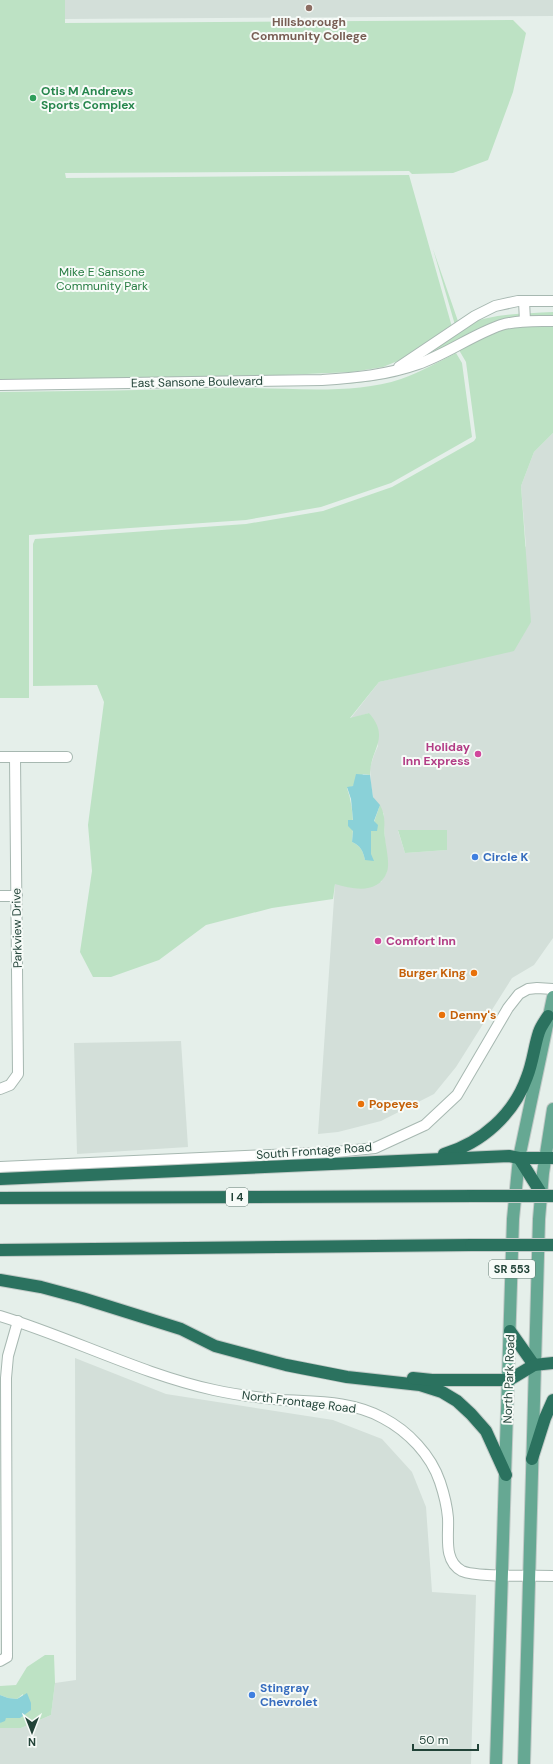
<svg xmlns="http://www.w3.org/2000/svg" width="553" height="1764" font-family="'DM Sans',sans-serif">
<style>
.built{fill:#d3dfd9;fill-rule:evenodd}
.green{fill:#bde2c4}
.water{fill:#8ad1d8}
.lines{fill:none;stroke-linecap:round;stroke-linejoin:round}
.minor-casing{stroke:#a7b8b1;stroke-width:12}
.major-casing{stroke:#c1cac7;stroke-width:14}
.highway-casing{stroke:#c1cac7;stroke-width:14}
.minor{stroke:#fff;stroke-width:10}
.major{stroke:#66a893;stroke-width:12}
.highway{stroke:#2b725f;stroke-width:12}
.highway-bridge-casing{stroke:#c1cac7;stroke-width:14;stroke-linecap:butt}
.highway-bridge{stroke:#2b725f;stroke-width:12}
.education-dot{fill:#8d6e63;stroke:#f7fbf8;stroke-width:1.5}
.leisure-dot{fill:#2e9e5b;stroke:#f7fbf8;stroke-width:1.5}
.hotel-dot{fill:#d1479c;stroke:#f7fbf8;stroke-width:1.5}
.shop-dot{fill:#3f7fe0;stroke:#f7fbf8;stroke-width:1.5}
.food-dot{fill:#e8710a;stroke:#f7fbf8;stroke-width:1.5}
.labels{text-anchor:middle;stroke-width:4;stroke-linejoin:round;paint-order:stroke}
.shield{fill:#f7fbf8;stroke:#627a72;stroke-width:1}
.shield-label{font-size:11px;font-weight:bold;fill:#224338}
.education-label{font-size:12px;font-weight:bold;fill:#785e54;stroke:#f7fbf8}
.leisure-label{font-size:12px;font-weight:bold;fill:#27864d;stroke:#f7fbf8;text-anchor:start}
.park-label{font-size:12px;fill:#297e44;stroke:#f7fbf8}
.street-label{font-size:12px;fill:#224338;stroke:#f7fbf8}
.hotel-label{font-size:12px;font-weight:bold;fill:#b23c85;stroke:#f7fbf8;text-anchor:end}
.shop-label{font-size:12px;font-weight:bold;fill:#366cbe;stroke:#f7fbf8;text-anchor:start}
.food-label{font-size:12px;font-weight:bold;fill:#c56008;stroke:#f7fbf8;text-anchor:start}
</style>
<rect width="100%" height="100%" fill="#e5efea"/>
<g class="built">
<path d="M65,0h488v16l-488,3z"/>
<path d="M553,433v505l-19,27 -22,13 -56,89 -22,27 -53,27 -43,11 -20,2 17,-250 46,-2 6,-10 -3,-47v-11l-11,-17 -2,-13 -1,-16 4,-13 4,-9 -9,-33 -19,6 29,-37 52,-13 95,-123 -5,-60 13,-34zM447,830v20l-42,3 -7,-22z"/>
<path d="M181,1041l7,106 -111,7 -3,-111z"/>
<path d="M75,1358l91,36 167,26 49,19 30,33 14,35 6,85 44,3 -5,169h-471v-36h21l30,-13 4,-32 21,-3z"/>
</g>
<g class="green">
<path d="M0,0h65v23l448,-3 13,13 -13,59 -25,68 -35,13 -41,1 -3,-3 -344,2 1,5 343,-3 43,152 -52,33 -17,7 -31,5 -116,5 -236,4z"/>
<path d="M433,249l27,78c32,-14 60,-13 93,-15v121l-19,19 -13,34 10,136 -17,29 -135,31 -29,36 19,-5c22,26 1,35 1,62l-7,-1 -10,12 -6,2c6,17 7,36 5,54 9,4 11,9 13,18l6,-6v-23h6l-3,-9 6,-17c7,13 3,20 5,33 1,10 5,25 2,34 -9,23 -34,17 -52,12l-2,15 -61,9 -66,17 -47,35 -48,17h-18l-13,-25 12,-81 -4,-46 16,-123 -7,-17 -64,1v-142l2,-5 211,-15 77,-13 69,-24 82,-46 2,-3 -10,-76 -7,-12c-20,9 -39,19 -60,25 -47,14 -99,9 -147,8l100,-7 50,-12 53,-39z"/>
<path d="M456,353l6,10 10,74 -81,46 -70,24 -75,13 -217,15v163h-29v-306c77,-1 153,-2 230,-4 54,-1 120,8 171,-9 20,-7 37,-17 55,-26z"/>
<path d="M398,830h49v20l-42,3z"/>
<path d="M45,1655h9l1,28 -4,32 -30,13h-21v-5l6,-5h14l3,-24 -6,5 -9,-1 -8,-3v-9l16,-1 11,-18z"/>
</g>
<g class="water">
<path d="M356,774l14,1 3,22 7,8 -6,16 4,4 -1,6h-6v23l3,7 -9,-1c-2,-9 -4,-14 -13,-18l1,-11 -5,-5v-6h5l-2,-21 -4,-12 6,-1z"/>
<path d="M27,1693l4,10v7l-11,8h-14l-1,3 -5,2v-28l8,3 9,1z"/>
</g>
<g class="lines">
<defs>
<g id="minor">
<path d="M524,301l1,20"/>
<path d="M399,367l76,-51 20,-10 23,-5h35"/>
<path d="M0,385l322,-5c33,-2 65,-5 96,-16 29,-10 54,-29 83,-39 17,-5 35,-4 52,-4"/>
<path d="M0,757h67"/>
<path d="M0,896h17"/>
<path d="M0,1089l10,-4 8,-11 -3,-317"/>
<path d="M0,1167l336,-15 39,-4 50,-23 32,-30 51,-87 11,-14 9,-5 9,-1 16,1"/>
<path d="M0,1316c72,22 141,58 214,74 23,5 47,8 70,10 34,2 68,1 99,18 25,13 48,37 57,64 4,12 7,24 8,36 1,18 -5,43 14,53 16,7 71,4 91,5"/>
<path d="M0,1661l7,-4 -1,-279 2,-22 10,-35"/>
</g>
<g id="major">
<path d="M496,1764l17,-545 6,-61 34,-161"/>
<path d="M524,1764l15,-545 4,-46 10,-64"/>
</g>
<g id="highway">
<path d="M444,1154c38,-11 70,-40 83,-77 6,-15 7,-30 12,-45 2,-6 6,-11 9,-16"/>
<path d="M519,1158l22,35"/>
<path d="M0,1179l509,-23 10,2h34"/>
<path d="M0,1198l475,-2"/>
<path d="M0,1250l471,-5"/>
<path d="M0,1280l41,7 41,11 99,31 34,17 71,19 61,12 73,8 22,7 15,9 14,13 15,17 20,44"/>
<path d="M510,1331l24,34"/>
<path d="M413,1378l19,2h77l25,-15 19,-2"/>
<path d="M532,1459l13,-41 8,-18"/>
</g>
</defs>
<use href="#minor" class="minor-casing"/>
<use href="#major" class="major-casing"/>
<use href="#highway" class="highway-casing"/>
<use href="#minor" class="minor"/>
<use href="#major" class="major"/>
<use href="#highway" class="highway"/>
<defs>
<g id="highway-bridge">
<path d="M475,1196h78"/>
<path d="M471,1245h82"/>
</g>
</defs>
<use href="#highway-bridge" class="highway-bridge-casing"/>
<use href="#highway-bridge" class="highway-bridge"/>
</g>
<circle class="education-dot" cx="309" cy="8" r="4"/>
<circle class="leisure-dot" cx="33" cy="98" r="4"/>
<g class="hotel-dot">
<circle cx="478" cy="754" r="4"/>
<circle cx="378" cy="941" r="4"/>
</g>
<g class="shop-dot">
<circle cx="475" cy="857" r="4"/>
<circle cx="252" cy="1695" r="4"/>
</g>
<g class="food-dot">
<circle cx="474" cy="973" r="4"/>
<circle cx="442" cy="1015" r="4"/>
<circle cx="361" cy="1104" r="4"/>
</g>
<g class="labels">
<g class="shield">
<rect x="226" y="1188" width="22" height="18" rx="3"/>
<rect x="489" y="1260" width="46" height="18" rx="3"/>
</g>
<g class="shield-label">
<text x="237" y="1201">I 4</text>
<text x="512" y="1273">SR 553</text>
</g>
<g class="education-label">
<text x="309" y="26">Hillsborough<tspan x="309" dy="14">Community College</tspan></text>
</g>
<g class="leisure-label">
<text x="41" y="95">Otis M Andrews<tspan x="41" dy="14">Sports Complex</tspan></text>
</g>
<g class="park-label">
<text x="102" y="276">Mike E Sansone<tspan x="102" dy="14">Community Park</tspan></text>
</g>
<g class="street-label">
<text transform="translate(197 382) rotate(-1)" y="4">East Sansone Boulevard</text>
<text transform="translate(17 928) rotate(-91)" y="4">Parkview Drive</text>
<text transform="translate(314 1151) rotate(-4)" y="4">South Frontage Road</text>
<text transform="translate(509 1379) rotate(-88)" y="4">North Park Road</text>
<text transform="translate(299 1402) rotate(7)" y="4">North Frontage Road</text>
</g>
<g class="hotel-label">
<text x="470" y="751">Holiday<tspan x="470" dy="14">Inn Express</tspan></text>
<text x="386" y="945" text-anchor="start">Comfort Inn</text>
</g>
<g class="shop-label">
<text x="483" y="861">Circle K</text>
<text x="260" y="1692">Stingray<tspan x="260" dy="14">Chevrolet</tspan></text>
</g>
<g class="food-label">
<text x="466" y="977" text-anchor="end">Burger King</text>
<text x="450" y="1019">Denny's</text>
<text x="369" y="1108">Popeyes</text>
</g>
</g>
<g transform="translate(32 1732) rotate(180)" stroke="#f7fbf8" stroke-width="3" paint-order="stroke">
<path d="M0-3L7 15L0 10L-7 15Z" fill="#224338"/>
<text y="-6" font-size="11" font-weight="bold" text-anchor="middle" fill="#224338">N</text>
</g>
<path d="M413 1744v6h65v-6" fill="none" stroke="#224338" stroke-width="2"/>
<text x="419" y="1744" font-size="12" fill="#224338" stroke="#f7fbf8" stroke-width="3" paint-order="stroke">50 m</text>
</svg>
